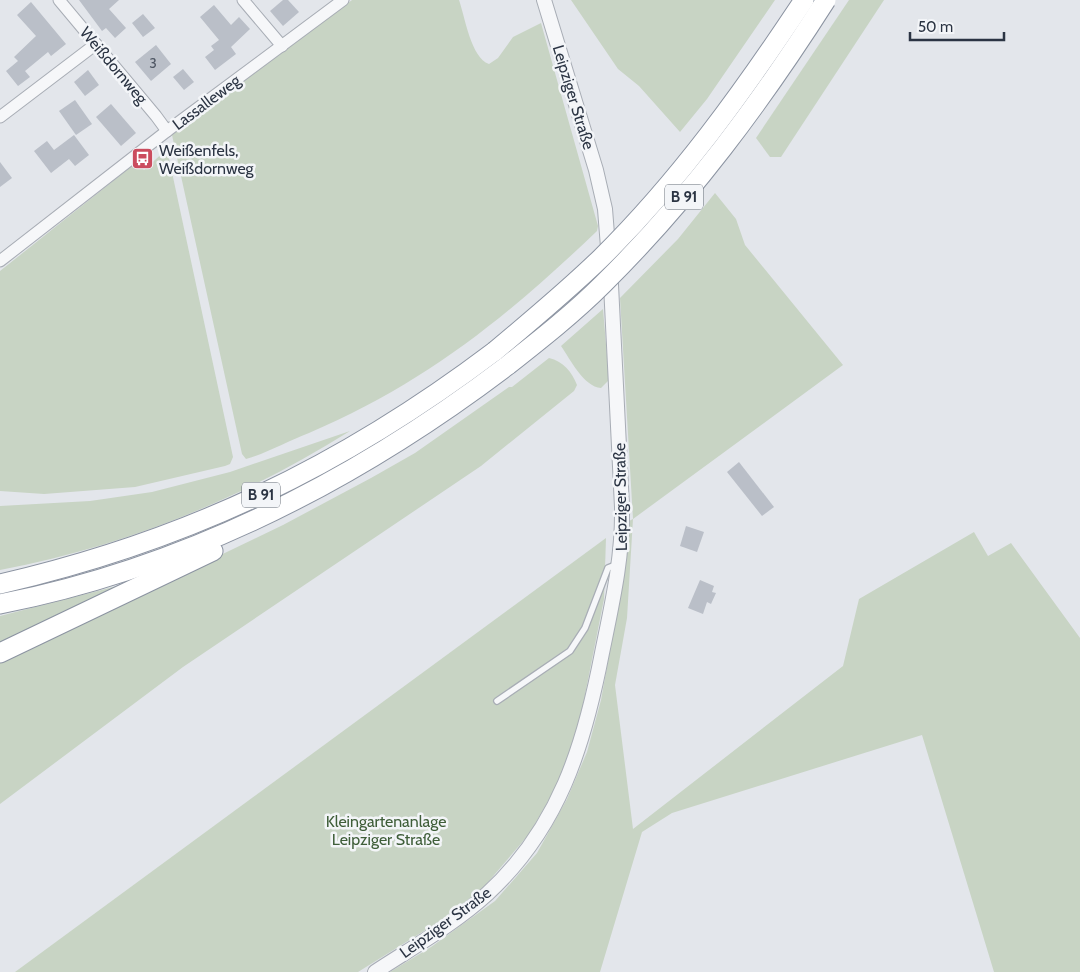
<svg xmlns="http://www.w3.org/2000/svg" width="1080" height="972" font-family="Cabin,sans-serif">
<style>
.green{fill:#c8d4c4}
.building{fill:#babfc8}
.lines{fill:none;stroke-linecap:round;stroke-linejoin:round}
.service-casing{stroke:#a8adb5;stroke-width:8}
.minor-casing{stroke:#a8adb5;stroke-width:13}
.tertiary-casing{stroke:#a8adb5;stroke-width:16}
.trunk-casing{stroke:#8b93a1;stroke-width:21}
.service{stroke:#f6f7f9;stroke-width:5.5}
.minor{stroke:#f6f7f9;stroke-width:11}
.tertiary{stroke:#f6f7f9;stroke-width:14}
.trunk{stroke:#fff;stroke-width:19}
.trunk-bridge-casing{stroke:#8b93a1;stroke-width:21;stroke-linecap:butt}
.trunk-bridge{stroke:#fff;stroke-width:19}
.labels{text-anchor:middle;stroke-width:5;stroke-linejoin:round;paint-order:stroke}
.number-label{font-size:14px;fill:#4f5764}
.shield{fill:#f3f5f8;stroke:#676e79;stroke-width:1}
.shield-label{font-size:15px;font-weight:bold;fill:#2b3443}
.street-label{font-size:16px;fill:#2b3443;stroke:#f3f5f8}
.poi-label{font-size:16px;fill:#2b3443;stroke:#f3f5f8;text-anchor:start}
.park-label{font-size:16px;fill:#3f5e39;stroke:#f3f5f8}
</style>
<rect width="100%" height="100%" fill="#e3e6eb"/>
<g class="green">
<path d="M352,0h107c6,17 12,58 30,64l9,-6 15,-21 28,-14 57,203 -1,5c-90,86 -171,152 -288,202 -21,8 -42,20 -63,26l-4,-5 -70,-319z"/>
<path d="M571,0h204l-68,99 -27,33 -41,-46 -21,-17z"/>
<path d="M849,0h35l-103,157h-11l-14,-19z"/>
<path d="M167,149l66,308 -3,7 -5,2 -90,21 -91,7 -44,-3v-220l137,-109 7,8z"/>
<path d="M715,193l21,26 9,26 98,120 -210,154 -6,99 -12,67 18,144 210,-163 16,-67 115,-67 14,24 23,-13 69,95v334h-86l-72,-237 -250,78 -30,19 -42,140h-210l41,-25 64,-46 42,-48 30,-54 20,-47 14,-52 25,-139 3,-40 4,-2 -13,-221 58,-59z"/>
<path d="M603,309l6,71 -8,8c-17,-1 -31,-29 -40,-42z"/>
<path d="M549,358c14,3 23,14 28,27l-3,6 -93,75 -298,201 -183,137v-143l283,-136 88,-47 44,-25 94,-66h3z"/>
<path d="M350,431c-106,67 -227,116 -350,139v-64l90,-5 62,-9 78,-20z"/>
<path d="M606,538l-2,61 -21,106 -13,49 -18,40 -22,39 -47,55 -43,33 -82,51h-343z"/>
<path d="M121,585l-121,60v-29z"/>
</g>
<g class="building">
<path d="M79,0h40l-10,9 17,19 -11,10 -9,-10 -4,3z"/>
<path d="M283,0h5l11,12 -16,14 -13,-15z"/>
<path d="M31,2l35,42 -15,12 -3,-4 -23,19 5,6 -12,9 -12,-15 12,-10 -4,-4 22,-21 -19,-21z"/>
<path d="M214,5l17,20 8,-8 11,12 -19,18 5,7 -21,16 -10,-13 9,-7 -3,-4 8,-6 -19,-23z"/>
<path d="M143,14l12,14 -12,9 -11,-14z"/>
<path d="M156,45l15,19 -20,17 -16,-19z"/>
<path d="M183,69l11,13 -10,8 -11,-13z"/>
<path d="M88,70l11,15 -14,11 -11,-14z"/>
<path d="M75,100l17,24 -16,11 -17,-24z"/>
<path d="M111,104l25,29 -15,13 -25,-29z"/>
<path d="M74,135l15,20 -14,11 -6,-7 -18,14 -17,-22 13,-10 7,9z"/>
<path d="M0,162l12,16 -12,9z"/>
<path d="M739,462l35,45 -12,9 -35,-44z"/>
<path d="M686,526l18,6 -7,20 -17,-6z"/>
<path d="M700,580l14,6 -2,6 4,1 -5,11 -4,-2 -4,12 -15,-6z"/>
</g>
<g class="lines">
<defs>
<path id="service" d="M497,701l73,-50 15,-23 23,-60 10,-4"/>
<g id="minor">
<path d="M59,0l97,116 11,15"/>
<path d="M243,0l39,46"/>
<path d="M0,117l96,-73"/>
<path d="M0,261l167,-130 176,-131"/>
</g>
<path id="tertiary" d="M375,972c38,-25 78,-47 112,-78 72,-66 97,-148 115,-241 10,-49 21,-96 20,-146l-11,-222 -6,-76 -9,-39 -52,-170"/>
<g id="trunk">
<path d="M0,584c187,-43 343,-118 495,-233"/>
<path d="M0,604c187,-37 358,-125 508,-239"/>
<path d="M0,653l213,-102"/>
</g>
</defs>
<use href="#service" class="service-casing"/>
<use href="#minor" class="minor-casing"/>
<use href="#tertiary" class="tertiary-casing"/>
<use href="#trunk" class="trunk-casing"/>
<use href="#service" class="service"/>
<use href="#minor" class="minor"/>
<use href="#tertiary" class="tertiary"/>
<use href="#trunk" class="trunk"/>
<defs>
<g id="trunk-bridge">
<path d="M495,351c36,-30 72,-60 106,-93 78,-77 142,-166 203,-258"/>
<path d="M508,365c33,-26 66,-52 95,-81 87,-86 158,-182 223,-284"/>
</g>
</defs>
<use href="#trunk-bridge" class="trunk-bridge-casing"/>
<use href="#trunk-bridge" class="trunk-bridge"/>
</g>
<defs>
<symbol id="bus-square" viewBox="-11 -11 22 22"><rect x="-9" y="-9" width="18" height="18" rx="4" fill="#cb4c5e" stroke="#f3f5f8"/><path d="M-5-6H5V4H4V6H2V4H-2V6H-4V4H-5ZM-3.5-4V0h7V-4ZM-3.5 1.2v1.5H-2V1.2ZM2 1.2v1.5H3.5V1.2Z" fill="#fff"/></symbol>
</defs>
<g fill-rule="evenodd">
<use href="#bus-square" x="130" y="146" width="25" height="25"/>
</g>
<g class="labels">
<g class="number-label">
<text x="153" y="68">3</text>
</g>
<g class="shield">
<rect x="665" y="184.5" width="38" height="25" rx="4"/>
<rect x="242" y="482.5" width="38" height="25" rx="4"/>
</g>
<g class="shield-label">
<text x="684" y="202">B 91</text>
<text x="261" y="500">B 91</text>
</g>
<g class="street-label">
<text transform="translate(114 65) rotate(50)" y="6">Weißdornweg</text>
<text transform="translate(574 97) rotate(73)" y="6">Leipziger Straße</text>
<text transform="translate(206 102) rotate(-37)" y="6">Lassalleweg</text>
<text transform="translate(620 497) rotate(-91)" y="6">Leipziger Straße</text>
<text transform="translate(445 922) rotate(-36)" y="6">Leipziger Straße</text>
</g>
<g class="poi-label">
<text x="159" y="156">Weißenfels,<tspan x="159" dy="18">Weißdornweg</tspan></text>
</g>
<g class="park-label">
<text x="386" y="827">Kleingartenanlage<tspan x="386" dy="18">Leipziger Straße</tspan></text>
</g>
</g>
<path d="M910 32v8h94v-8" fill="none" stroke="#2b3443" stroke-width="2.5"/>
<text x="918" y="32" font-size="15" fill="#2b3443" stroke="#f3f5f8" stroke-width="4" paint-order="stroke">50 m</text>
</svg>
